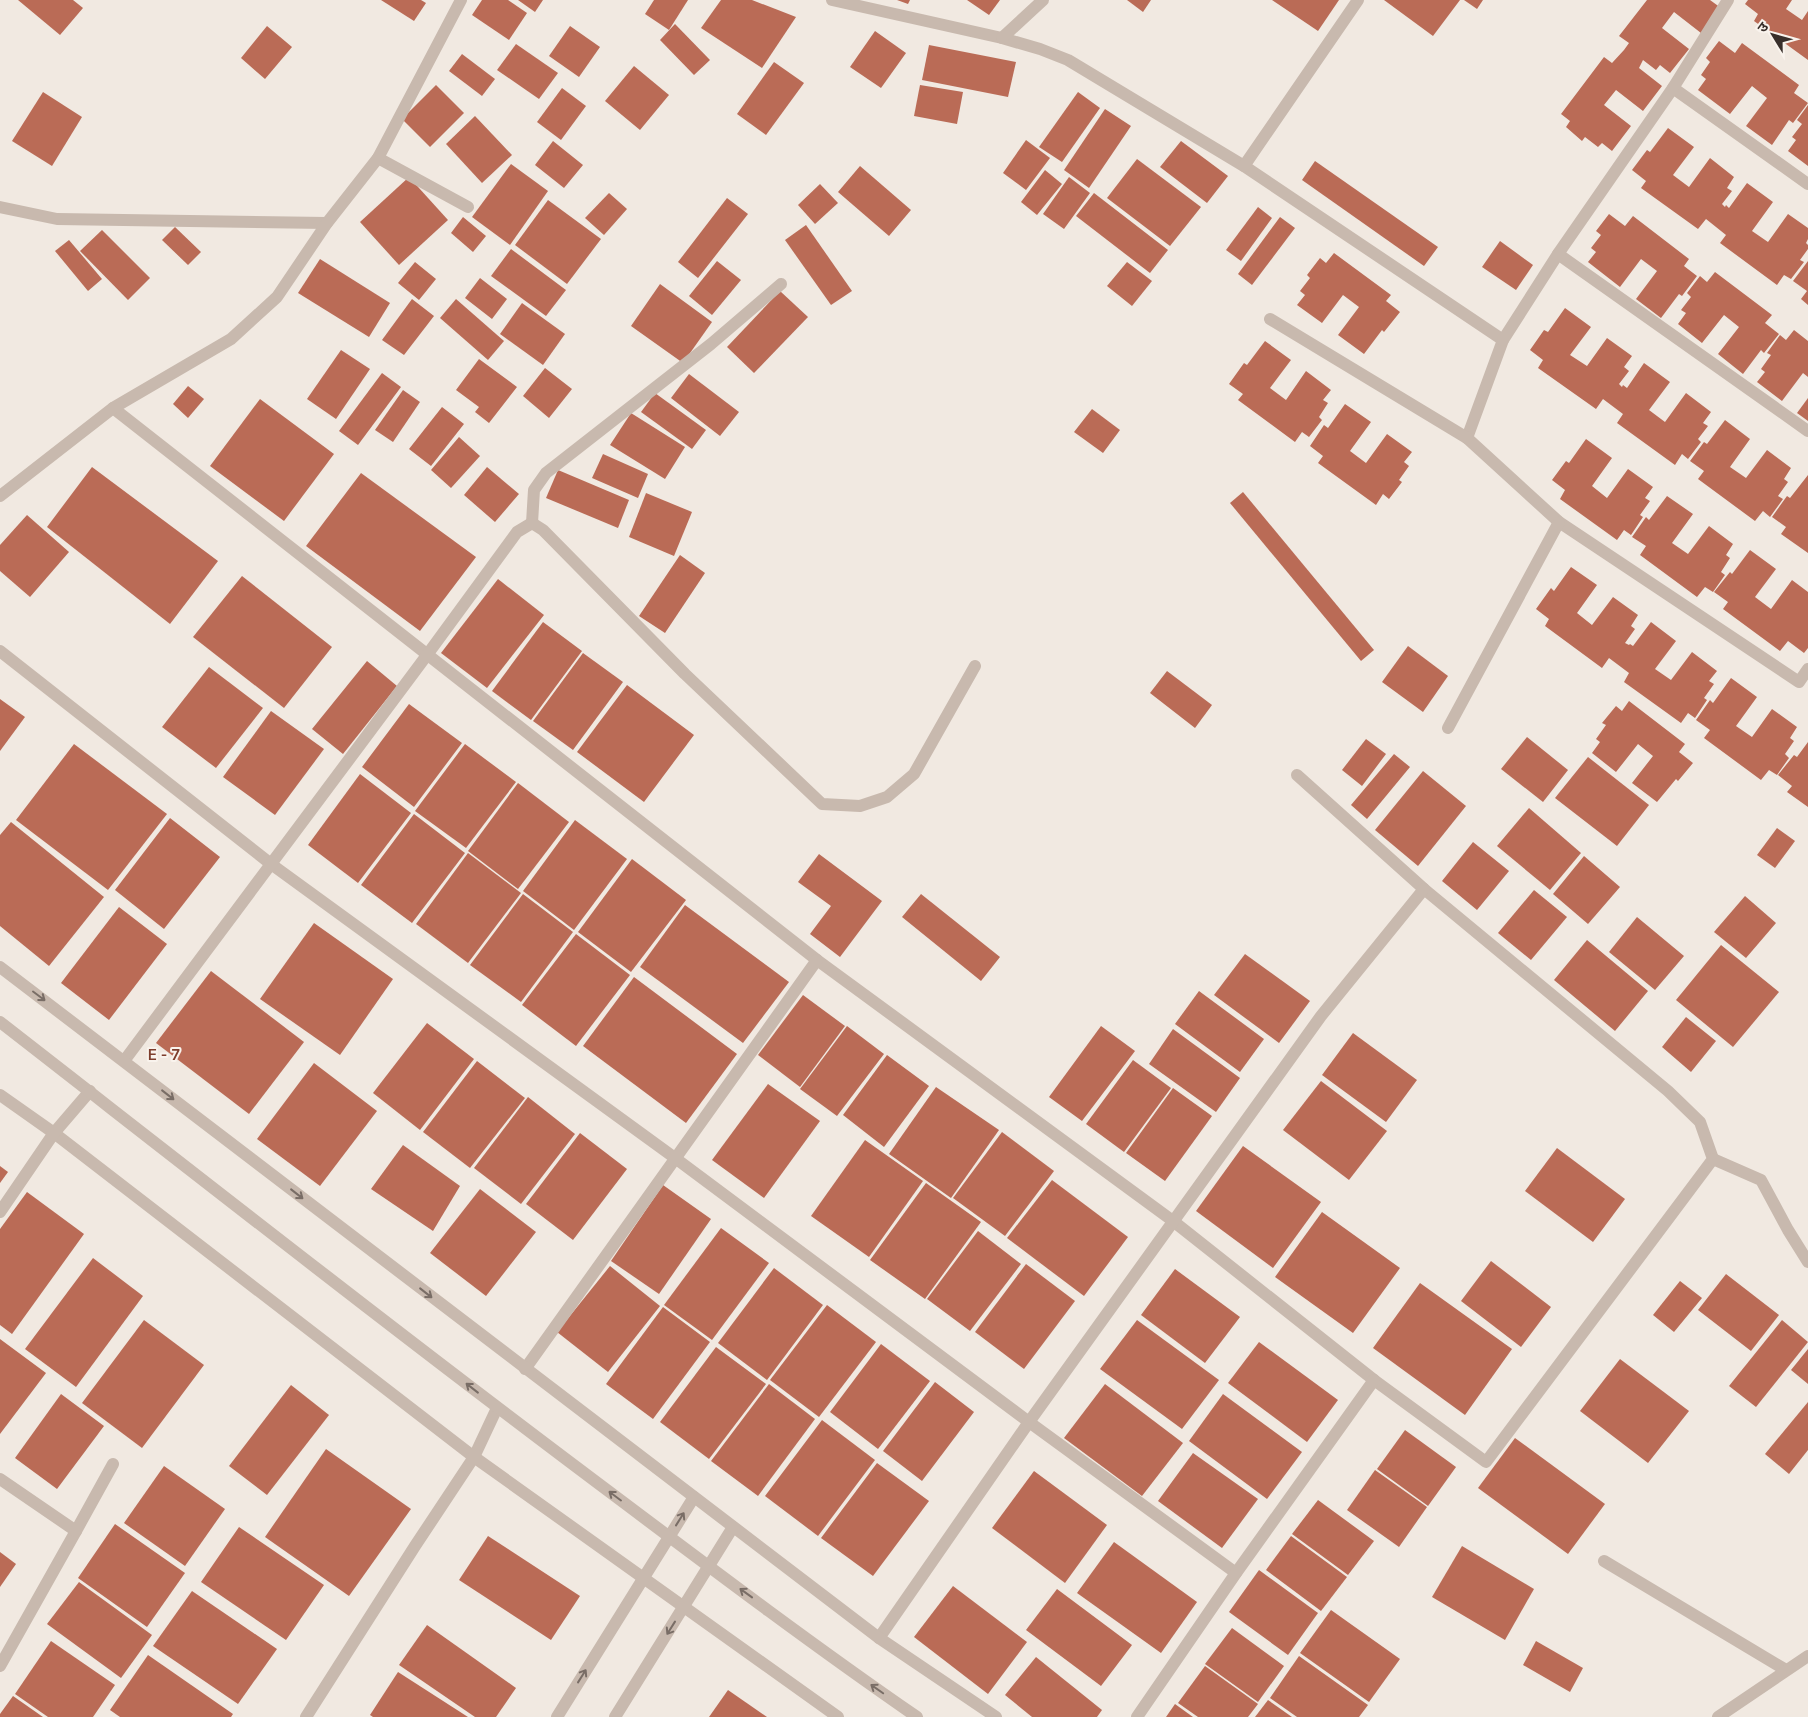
<svg xmlns="http://www.w3.org/2000/svg" width="1808" height="1717" font-family="Mulish,'Noto Sans Devanagari',sans-serif">
<style>
.building{fill:#ba6b56}
.lines{fill:none;stroke-linecap:round;stroke-linejoin:round}
.service{stroke:#c8b9ae;stroke-width:12}
.minor{stroke:#c8b9ae;stroke-width:12}
.tertiary{stroke:#c8b9ae;stroke-width:12}
.oneway{stroke:#796d66}
.labels{text-anchor:middle;stroke-width:4;stroke-linejoin:round;paint-order:stroke}
.neighbourhood-label{font-size:15px;font-weight:bold;fill:#7e3e2d;stroke:#f9f3ed}
</style>
<rect width="100%" height="100%" fill="#f1e9e1"/>
<g class="building">
<path d="M18,0h55l10,8 -23,27z"/>
<path d="M381,0h40l5,3 -12,18z"/>
<path d="M482,0h26l19,13 -18,27 -37,-25z"/>
<path d="M518,0h25l-8,12z"/>
<path d="M654,0h34l-19,30 -24,-16z"/>
<path d="M721,0h31l44,17 -34,51 -61,-40z"/>
<path d="M897,0h13l-2,4z"/>
<path d="M967,0h33l-11,15z"/>
<path d="M1127,0h24l-8,12z"/>
<path d="M1272,0h67l-21,31z"/>
<path d="M1384,0h76l-27,36z"/>
<path d="M1464,0h19l-6,9z"/>
<path d="M1647,0h63l11,8 -20,25 -27,-21 -12,16 27,21 -19,24 -10,-8 -4,5 -13,-10 -4,8 23,18 -19,25 -27,-21 -12,15 27,21 -19,25 -10,-8 -4,4 -13,-10 -3,4 -16,-14 4,-6 -9,-7 43,-57 8,6 12,-13 5,-7 -10,-7z"/>
<path d="M1748,0h44l-6,9 16,11 6,-9v49l-54,-39 4,-7 -13,-10z"/>
<path d="M675,24l35,36 -16,15 -34,-35z"/>
<path d="M267,26l25,21 -27,32 -24,-21z"/>
<path d="M570,26l30,21 -21,30 -30,-21z"/>
<path d="M875,31l31,22 -25,35 -31,-21z"/>
<path d="M1719,41l16,12 7,-10 57,42 -5,8 14,10 -15,20 -4,-3 -17,25 -26,-19 21,-28 -15,-12 -22,28 -32,-24 8,-11 -5,-4 9,-13 -4,-4z"/>
<path d="M516,44l42,29 -19,26 -42,-29z"/>
<path d="M929,45l87,17 -8,35 -86,-17z"/>
<path d="M462,54l33,25 -13,17 -33,-25z"/>
<path d="M774,62l30,21 -38,52 -29,-21z"/>
<path d="M634,66l35,29 -29,35 -35,-29z"/>
<path d="M436,85l28,28 -34,34 -28,-28z"/>
<path d="M920,85l43,7 -6,32 -43,-8z"/>
<path d="M562,88l24,18 -25,34 -24,-18z"/>
<path d="M43,92l39,25 -30,49 -40,-25z"/>
<path d="M1078,92l22,16 -38,54 -23,-15z"/>
<path d="M1808,105v61l-20,-15 8,-11 -4,-3 10,-13 -5,-4z"/>
<path d="M1105,109l26,17 -42,62 -25,-18z"/>
<path d="M475,116l37,39 -30,28 -36,-39z"/>
<path d="M1668,128l26,19 -21,28 16,12 21,-29 24,19 -7,11 5,3 -10,13 3,3 1,-2 3,3 18,-25 26,19 -21,29 16,11 20,-28 20,14v11l-2,4 2,2v4l-8,11 4,2 -13,17 -7,-4 -7,10 -57,-42 6,-8 -20,-16 -8,10 -57,-41 5,-7 -14,-11 15,-20 3,2z"/>
<path d="M1026,140l24,18 -24,32 -23,-17z"/>
<path d="M553,141l30,24 -19,23 -29,-23z"/>
<path d="M1181,141l47,35 -21,27 -47,-36z"/>
<path d="M1137,159l64,48 -31,39 -63,-48z"/>
<path d="M1315,161l123,86 -14,19 -122,-86z"/>
<path d="M511,164l37,27 -38,54 -38,-28z"/>
<path d="M860,166l51,44 -22,26 -51,-44z"/>
<path d="M1045,170l17,14 -25,31 -16,-13z"/>
<path d="M409,177l39,43 -49,45 -39,-43z"/>
<path d="M1069,177l21,16 -26,36 -21,-15z"/>
<path d="M820,184l18,19 -23,21 -17,-19z"/>
<path d="M609,193l18,16 -23,26 -19,-17z"/>
<path d="M1094,193l74,57 -18,23 -74,-57z"/>
<path d="M727,198l21,16 -50,64 -20,-16z"/>
<path d="M548,200l53,39 -34,45 -52,-39z"/>
<path d="M1258,207l14,11 -31,43 -15,-11z"/>
<path d="M1609,214l16,12 8,-10 56,43 -5,7 13,10 -15,20 -3,-2 -18,24 -25,-19 21,-28 -16,-12 -21,28 -32,-25 8,-10 -5,-4 10,-13 -5,-4z"/>
<path d="M463,217l23,19 -13,16 -22,-19z"/>
<path d="M1280,217l15,11 -43,57 -14,-11z"/>
<path d="M806,225l46,66 -21,14 -46,-65z"/>
<path d="M175,227l26,25 -13,13 -26,-25z"/>
<path d="M102,230l48,48 -22,22 -48,-49z"/>
<path d="M69,240l33,39 -14,12 -33,-40z"/>
<path d="M1500,241l33,24 -17,25 -34,-23z"/>
<path d="M511,249l55,41 -20,26 -55,-40z"/>
<path d="M1334,253l57,42 -5,6 14,11 -16,20 -2,-2 -18,24 -26,-19 21,-28 -16,-12 -21,28 -25,-18 8,-10 -5,-4 10,-13 -3,-3 13,-17 6,5z"/>
<path d="M320,259l70,44 -21,34 -71,-44z"/>
<path d="M717,261l24,19 -29,35 -23,-19z"/>
<path d="M1808,261v44l-7,-6 6,-8 -14,-10z"/>
<path d="M415,262l21,17 -17,21 -21,-17z"/>
<path d="M1127,262l25,19 -20,25 -25,-20z"/>
<path d="M1715,272l57,43 -7,8 14,11 -15,19 -3,-3 -18,24 -25,-20 21,-27 -15,-12 -22,28 -24,-19 8,-11 -5,-3 10,-13 -4,-4 13,-17 7,6z"/>
<path d="M480,278l27,21 -15,20 -27,-21z"/>
<path d="M660,284l52,38 -29,41 -52,-37z"/>
<path d="M780,291l28,26 -54,56 -27,-26z"/>
<path d="M412,299l22,17 -30,39 -22,-15z"/>
<path d="M456,299l48,42 -16,19 -48,-42z"/>
<path d="M522,303l43,31 -22,31 -43,-31z"/>
<path d="M1565,308l26,19 -21,28 17,11 20,-28 25,18 -8,11 5,4 -10,13 3,3 1,-2 4,3 17,-25 26,19 -21,28 16,12 21,-29 25,19 -8,11 5,3 -10,13 3,3 -13,17 -6,-5 -7,11 -58,-42 6,-9 -20,-15 -7,10 -58,-41 5,-8 -13,-10 14,-20 4,2z"/>
<path d="M1794,330l14,11v36l-5,-4 -21,28 -25,-19 8,-10 -4,-3 10,-14 -4,-2 13,-18 6,5z"/>
<path d="M1265,341l26,19 -21,28 16,12 20,-29 25,19 -8,10 5,3 -9,14 3,3 -13,17 -7,-5 -7,10 -57,-42 5,-6 -14,-10 15,-21 3,2z"/>
<path d="M341,350l29,19 -34,50 -29,-20z"/>
<path d="M479,359l38,28 -28,36 -14,-11 4,-5 -23,-17z"/>
<path d="M545,368l27,21 -23,29 -26,-22z"/>
<path d="M382,373l19,14 -43,58 -19,-14z"/>
<path d="M689,374l50,38 -19,24 -49,-38z"/>
<path d="M188,386l16,13 -16,19 -15,-14z"/>
<path d="M403,390l17,12 -27,40 -18,-12z"/>
<path d="M655,393l51,37 -14,19 -51,-37z"/>
<path d="M1808,398v23l-11,-8z"/>
<path d="M260,399l74,55 -50,67 -74,-55z"/>
<path d="M1345,404l26,18 -21,29 16,12 21,-29 25,18 -8,10 5,4 -10,14 3,2 -13,17 -6,-5 -7,11 -58,-42 5,-7 -13,-10 14,-21 4,3z"/>
<path d="M442,407l22,17 -33,42 -22,-17z"/>
<path d="M1092,409l28,21 -17,23 -29,-21z"/>
<path d="M631,413l54,34 -20,32 -55,-34z"/>
<path d="M1725,420l25,19 -20,28 16,11 21,-28 24,18 -7,11 4,3 -10,14 5,3 -13,18 -7,-6 -8,10 -57,-42 6,-8 -14,-10 14,-19 3,2z"/>
<path d="M459,437l21,19 -29,32 -20,-18z"/>
<path d="M1586,439l26,19 -20,28 15,12 21,-29 25,18 -8,11 5,3 -10,14 3,2 -12,18 -7,-5 -7,10 -57,-41 5,-9 -13,-10 14,-19 3,2z"/>
<path d="M603,454l45,20 -10,24 -46,-20z"/>
<path d="M92,467l126,94 -48,63 -123,-97z"/>
<path d="M487,467l32,27 -24,28 -31,-27z"/>
<path d="M558,470l71,30 -11,28 -72,-30z"/>
<path d="M361,473l115,84 -56,74 -114,-85z"/>
<path d="M1808,475v78l-27,-19 5,-7 -14,-10 15,-21 3,2z"/>
<path d="M1243,492l131,158 -13,11 -131,-158z"/>
<path d="M646,493l46,19 -18,44 -45,-19z"/>
<path d="M1667,496l26,18 -21,29 16,11 21,-28 24,18 -7,11 4,3 -9,14 4,3 -12,17 -8,-5 -8,10 -57,-42 6,-9 -14,-9 14,-20 3,3z"/>
<path d="M27,515l42,37 -39,45 -30,-26v-26z"/>
<path d="M1750,550l26,19 -21,28 16,12 21,-29 16,12v56l-4,5 -16,-12 -8,10 -57,-42 5,-7 -14,-10 16,-20 2,2z"/>
<path d="M680,555l25,18 -40,60 -26,-17z"/>
<path d="M1571,567l26,18 -20,28 15,12 21,-28 25,18 -7,11 4,3 -10,14 4,2 1,-1 3,2 18,-24 25,19 -21,28 16,11 21,-28 25,19 -8,10 5,3 -10,14 3,2 -12,18 -7,-5 -7,10 -57,-41 5,-9 -20,-15 -7,10 -57,-42 4,-7 -13,-10 15,-21 3,3z"/>
<path d="M242,576l90,71 -48,61 -91,-71z"/>
<path d="M498,579l46,36 -57,73 -46,-35z"/>
<path d="M543,622l39,29 -51,69 -39,-29z"/>
<path d="M1408,646l40,30 -25,36 -41,-30z"/>
<path d="M583,653l40,29 -50,68 -40,-29z"/>
<path d="M367,661l30,25 -54,68 -31,-25z"/>
<path d="M209,667l54,41 -47,60 -54,-41z"/>
<path d="M1167,671l45,34 -17,23 -45,-35z"/>
<path d="M1731,678l26,19 -21,29 16,11 20,-28 25,18 -7,11 4,3 -9,13 4,4 -12,17 -8,-5 -8,10 -57,-42 6,-8 -14,-10 14,-20 3,3z"/>
<path d="M627,685l67,50 -50,67 -67,-50z"/>
<path d="M0,699l25,18 -25,34z"/>
<path d="M1629,701l56,43 -6,8 14,11 -15,18 -2,-2 -19,23 -25,-19 21,-27 -15,-12 -22,28 -24,-19 8,-11 -4,-3 10,-14 -4,-2 14,-17 6,5z"/>
<path d="M409,704l53,39 -48,64 -52,-40z"/>
<path d="M271,711l53,38 -49,66 -52,-38z"/>
<path d="M1527,737l41,33 -25,32 -42,-33z"/>
<path d="M1366,739l20,15 -24,32 -20,-16z"/>
<path d="M1808,742v65l-21,-15 5,-6 -14,-11 16,-20 3,2z"/>
<path d="M74,744l93,70 -59,76 -92,-70z"/>
<path d="M465,744l51,38 -50,66 -51,-37z"/>
<path d="M1394,754l16,13 -43,52 -16,-14z"/>
<path d="M1588,757l61,48 -32,41 -62,-48z"/>
<path d="M1423,771l43,35 -48,60 -43,-36z"/>
<path d="M360,774l51,39 -53,70 -50,-38z"/>
<path d="M518,783l51,39 -51,67 -50,-38z"/>
<path d="M1529,808l52,45 -31,37 -53,-44z"/>
<path d="M414,814l51,39 -53,70 -51,-38z"/>
<path d="M170,818l50,39 -56,72 -49,-39z"/>
<path d="M575,820l52,39 -53,71 -51,-39z"/>
<path d="M11,822l93,75 -55,69 -49,-40v-91z"/>
<path d="M1777,828l18,13 -20,27 -18,-13z"/>
<path d="M1473,842l36,29 -32,39 -35,-29z"/>
<path d="M468,853l53,40 -53,70 -52,-39z"/>
<path d="M819,854l63,47 -42,56 -30,-23 21,-28 -33,-24z"/>
<path d="M1584,856l36,31 -32,37 -35,-30z"/>
<path d="M632,859l54,41 -55,72 -53,-40z"/>
<path d="M1534,890l33,27 -36,43 -33,-27z"/>
<path d="M523,894l50,38 -52,70 -51,-37z"/>
<path d="M921,894l79,63 -19,24 -79,-64z"/>
<path d="M1745,896l31,27 -30,35 -32,-26z"/>
<path d="M685,905l104,77 -46,61 -103,-76z"/>
<path d="M119,907l48,37 -58,76 -48,-37z"/>
<path d="M1637,917l47,39 -29,34 -46,-38z"/>
<path d="M314,923l79,56 -53,76 -80,-56z"/>
<path d="M576,934l54,41 -54,71 -54,-41z"/>
<path d="M1587,940l61,51 -33,40 -61,-51z"/>
<path d="M1721,945l58,47 -46,55 -57,-47z"/>
<path d="M1245,954l65,47 -31,42 -65,-48z"/>
<path d="M211,971l93,71 -55,72 -93,-71z"/>
<path d="M634,977l103,77 -51,69 -103,-77z"/>
<path d="M1199,991l65,48 -24,33 -65,-48z"/>
<path d="M803,995l42,31 -45,61 -42,-32z"/>
<path d="M1686,1017l30,24 -25,31 -29,-25z"/>
<path d="M427,1023l47,36 -54,71 -47,-37z"/>
<path d="M847,1026l37,28 -47,62 -37,-27z"/>
<path d="M1101,1026l34,25 -53,70 -33,-24z"/>
<path d="M1173,1029l67,49 -24,34 -67,-48z"/>
<path d="M1353,1033l64,47 -31,42 -64,-47z"/>
<path d="M887,1055l42,31 -45,61 -41,-32z"/>
<path d="M1133,1060l38,28 -47,64 -38,-28z"/>
<path d="M477,1061l48,37 -55,70 -47,-36z"/>
<path d="M314,1063l63,48 -57,75 -63,-47z"/>
<path d="M1321,1081l66,50 -38,49 -66,-50z"/>
<path d="M768,1084l52,37 -56,77 -52,-38z"/>
<path d="M936,1087l63,43 -48,68 -62,-44z"/>
<path d="M1173,1088l39,28 -47,65 -39,-28z"/>
<path d="M528,1097l47,37 -54,70 -47,-36z"/>
<path d="M1002,1132l52,39 -49,65 -52,-38z"/>
<path d="M580,1133l47,36 -54,71 -47,-36z"/>
<path d="M865,1140l58,41 -54,76 -58,-41z"/>
<path d="M403,1145l57,41 -27,45 -62,-42z"/>
<path d="M1243,1146l78,56 -48,66 -77,-57z"/>
<path d="M1557,1148l68,51 -32,43 -68,-51z"/>
<path d="M0,1166l8,6 -8,11z"/>
<path d="M1052,1180l76,57 -44,59 -77,-58z"/>
<path d="M926,1183l55,39 -56,77 -55,-39z"/>
<path d="M663,1185l48,34 -52,75 -48,-33z"/>
<path d="M480,1189l56,43 -50,64 -56,-43z"/>
<path d="M27,1192l57,42 -72,100 -12,-9v-96z"/>
<path d="M1322,1212l78,56 -47,65 -78,-56z"/>
<path d="M721,1228l48,35 -57,77 -48,-35z"/>
<path d="M978,1231l43,33 -51,67 -43,-32z"/>
<path d="M93,1258l50,38 -67,91 -51,-38z"/>
<path d="M1491,1261l60,46 -30,40 -60,-46z"/>
<path d="M1026,1264l49,37 -51,68 -49,-37z"/>
<path d="M610,1266l50,40 -52,66 -51,-40z"/>
<path d="M774,1268l49,37 -56,75 -49,-37z"/>
<path d="M1175,1269l65,48 -35,46 -64,-48z"/>
<path d="M1726,1274l53,41 -28,36 -53,-41z"/>
<path d="M1680,1281l22,17 -28,34 -21,-17z"/>
<path d="M1420,1283l92,66 -47,66 -92,-67z"/>
<path d="M827,1305l49,37 -57,75 -49,-37z"/>
<path d="M663,1307l47,35 -57,77 -47,-35z"/>
<path d="M144,1320l60,45 -62,83 -60,-45z"/>
<path d="M1137,1320l82,60 -37,49 -82,-60z"/>
<path d="M1782,1320l26,22 -52,65 -27,-21z"/>
<path d="M0,1339l46,34 -46,61z"/>
<path d="M1259,1342l79,58 -31,42 -79,-59z"/>
<path d="M881,1344l49,37 -52,68 -48,-37z"/>
<path d="M716,1347l50,37 -57,75 -49,-37z"/>
<path d="M1808,1349v35l-17,-14z"/>
<path d="M1620,1359l69,52 -41,52 -68,-52z"/>
<path d="M935,1382l39,30 -52,69 -39,-30z"/>
<path d="M769,1384l46,35 -57,77 -47,-35z"/>
<path d="M1105,1384l78,59 -41,53 -78,-58z"/>
<path d="M291,1385l38,30 -62,80 -38,-29z"/>
<path d="M61,1394l43,32 -47,63 -42,-31z"/>
<path d="M1223,1394l79,58 -35,47 -78,-58z"/>
<path d="M1808,1402v48l-19,24 -24,-20z"/>
<path d="M822,1420l53,40 -57,76 -53,-40z"/>
<path d="M1405,1430l51,37 -28,39 -51,-37z"/>
<path d="M1515,1438l90,66 -37,50 -90,-66z"/>
<path d="M326,1449l85,60 -62,87 -84,-59z"/>
<path d="M1193,1453l65,46 -36,49 -64,-47z"/>
<path d="M877,1463l52,38 -56,75 -52,-38z"/>
<path d="M164,1466l61,43 -40,57 -61,-43z"/>
<path d="M1375,1470l52,37 -28,40 -52,-37z"/>
<path d="M1034,1471l73,54 -42,58 -73,-55z"/>
<path d="M1318,1500l56,41 -26,34 -56,-41z"/>
<path d="M115,1524l70,49 -38,54 -69,-49z"/>
<path d="M239,1527l85,58 -38,55 -85,-58z"/>
<path d="M488,1536l92,60 -29,44 -92,-60z"/>
<path d="M1291,1536l56,41 -26,34 -55,-41z"/>
<path d="M1114,1542l83,60 -36,51 -84,-60z"/>
<path d="M1462,1546l72,43 -29,51 -73,-43z"/>
<path d="M0,1552l16,12 -16,23z"/>
<path d="M1259,1570l59,43 -30,42 -59,-43z"/>
<path d="M79,1582l73,53 -31,43 -74,-54z"/>
<path d="M953,1586l74,56 -39,52 -74,-57z"/>
<path d="M1057,1589l75,56 -31,41 -75,-56z"/>
<path d="M192,1591l85,58 -39,55 -85,-58z"/>
<path d="M1331,1610l69,49 -31,43 -69,-49z"/>
<path d="M427,1625l89,63 -20,29h-21l-76,-52z"/>
<path d="M1232,1628l52,38 -26,36 -53,-38z"/>
<path d="M51,1641l64,44 -22,32h-45l-33,-23z"/>
<path d="M1536,1641l47,27 -13,24 -47,-27z"/>
<path d="M148,1655l85,59 -2,3h-111l-10,-7z"/>
<path d="M1299,1656l69,49 -9,12h-62l-27,-19z"/>
<path d="M1036,1657l66,53 -5,7h-65l-27,-22z"/>
<path d="M1205,1666l53,38 -10,13h-50l-20,-14z"/>
<path d="M398,1672l70,45h-95l-3,-2z"/>
<path d="M728,1690l39,27h-58z"/>
<path d="M13,1696l30,21h-43v-3z"/>
<path d="M1268,1700l24,17h-37z"/>
<path d="M1175,1704l18,13h-27z"/>
</g>
<g class="lines">
<g class="service">
<path d="M378,158l90,49"/>
<path d="M532,523l2,-33 12,-17 165,-129 70,-60"/>
<path d="M1604,1561l182,109"/>
</g>
<g class="minor">
<path d="M832,0l170,38 38,11 28,11 176,106 259,174 -36,98 92,84 240,160 9,-13"/>
<path d="M1002,38l41,-38"/>
<path d="M1673,88l135,96"/>
<path d="M1244,166l114,-166"/>
<path d="M0,207l57,12 270,4"/>
<path d="M1558,254l250,177"/>
<path d="M1270,319l197,119"/>
<path d="M1503,340l55,-86 115,-166 55,-88"/>
<path d="M113,408l704,552 356,261 201,159 112,82 227,-303 -13,-37 -32,-31 -244,-202 -127,-114"/>
<path d="M0,496l113,-88 118,-69 46,-42 50,-74 51,-65 83,-158"/>
<path d="M0,651l271,213 404,294 354,264 207,151"/>
<path d="M1448,728l111,-206"/>
<path d="M124,1061l303,-406 90,-123 15,-9 11,7 142,144 137,130 38,2 27,-9 27,-23 61,-108"/>
<path d="M0,1095l54,38 420,324 364,260"/>
<path d="M1713,1159l48,21 27,50 20,32"/>
<path d="M0,1212l54,-79 36,-42"/>
<path d="M525,1369l292,-409"/>
<path d="M0,1479l76,52 -76,135"/>
<path d="M76,1531l37,-67"/>
<path d="M879,1638l150,-216 292,-406 103,-127"/>
<path d="M306,1717l109,-171 59,-89 23,-49"/>
<path d="M557,1717l137,-220"/>
<path d="M615,1717l118,-190"/>
<path d="M1137,1717l99,-144 138,-193"/>
<path d="M1718,1717l90,-61"/>
</g>
<g class="tertiary">
<path d="M0,967l879,671 117,79"/>
<path d="M0,1022c207,161 413,323 623,480 97,73 194,146 294,215"/>
</g>
</g>
<defs><path id="oneway-shaft" d="M-6 0H5M1.5-3L5.5 0L1.5 3" fill="none" stroke-width="1.6" stroke-linecap="round" stroke-linejoin="round" transform="scale(1.25)"/></defs>
<g class="oneway">
<use href="#oneway-shaft" transform="translate(39 996) rotate(37)"/>
<use href="#oneway-shaft" transform="translate(168 1095) rotate(38)"/>
<use href="#oneway-shaft" transform="translate(297 1194) rotate(38)"/>
<use href="#oneway-shaft" transform="translate(426 1293) rotate(38)"/>
<use href="#oneway-shaft" transform="translate(472 1388) rotate(-142)"/>
<use href="#oneway-shaft" transform="translate(615 1496) rotate(-143)"/>
<use href="#oneway-shaft" transform="translate(680 1519) rotate(-58)"/>
<use href="#oneway-shaft" transform="translate(746 1593) rotate(-144)"/>
<use href="#oneway-shaft" transform="translate(671 1628) rotate(122)"/>
<use href="#oneway-shaft" transform="translate(582 1676) rotate(-58)"/>
<use href="#oneway-shaft" transform="translate(877 1689) rotate(-145)"/>
</g>
<g class="labels">
<g class="neighbourhood-label">
<text x="164" y="1060">E - 7</text>
</g>
</g>
<g transform="translate(1773 35) rotate(307)" stroke="#f9f3ed" stroke-width="4" paint-order="stroke">
<path d="M0-4L9 19L0 12L-9 19Z" fill="#382f2b"/>
<text y="-8" font-size="14" font-weight="bold" text-anchor="middle" fill="#382f2b">उ</text>
</g>
</svg>
